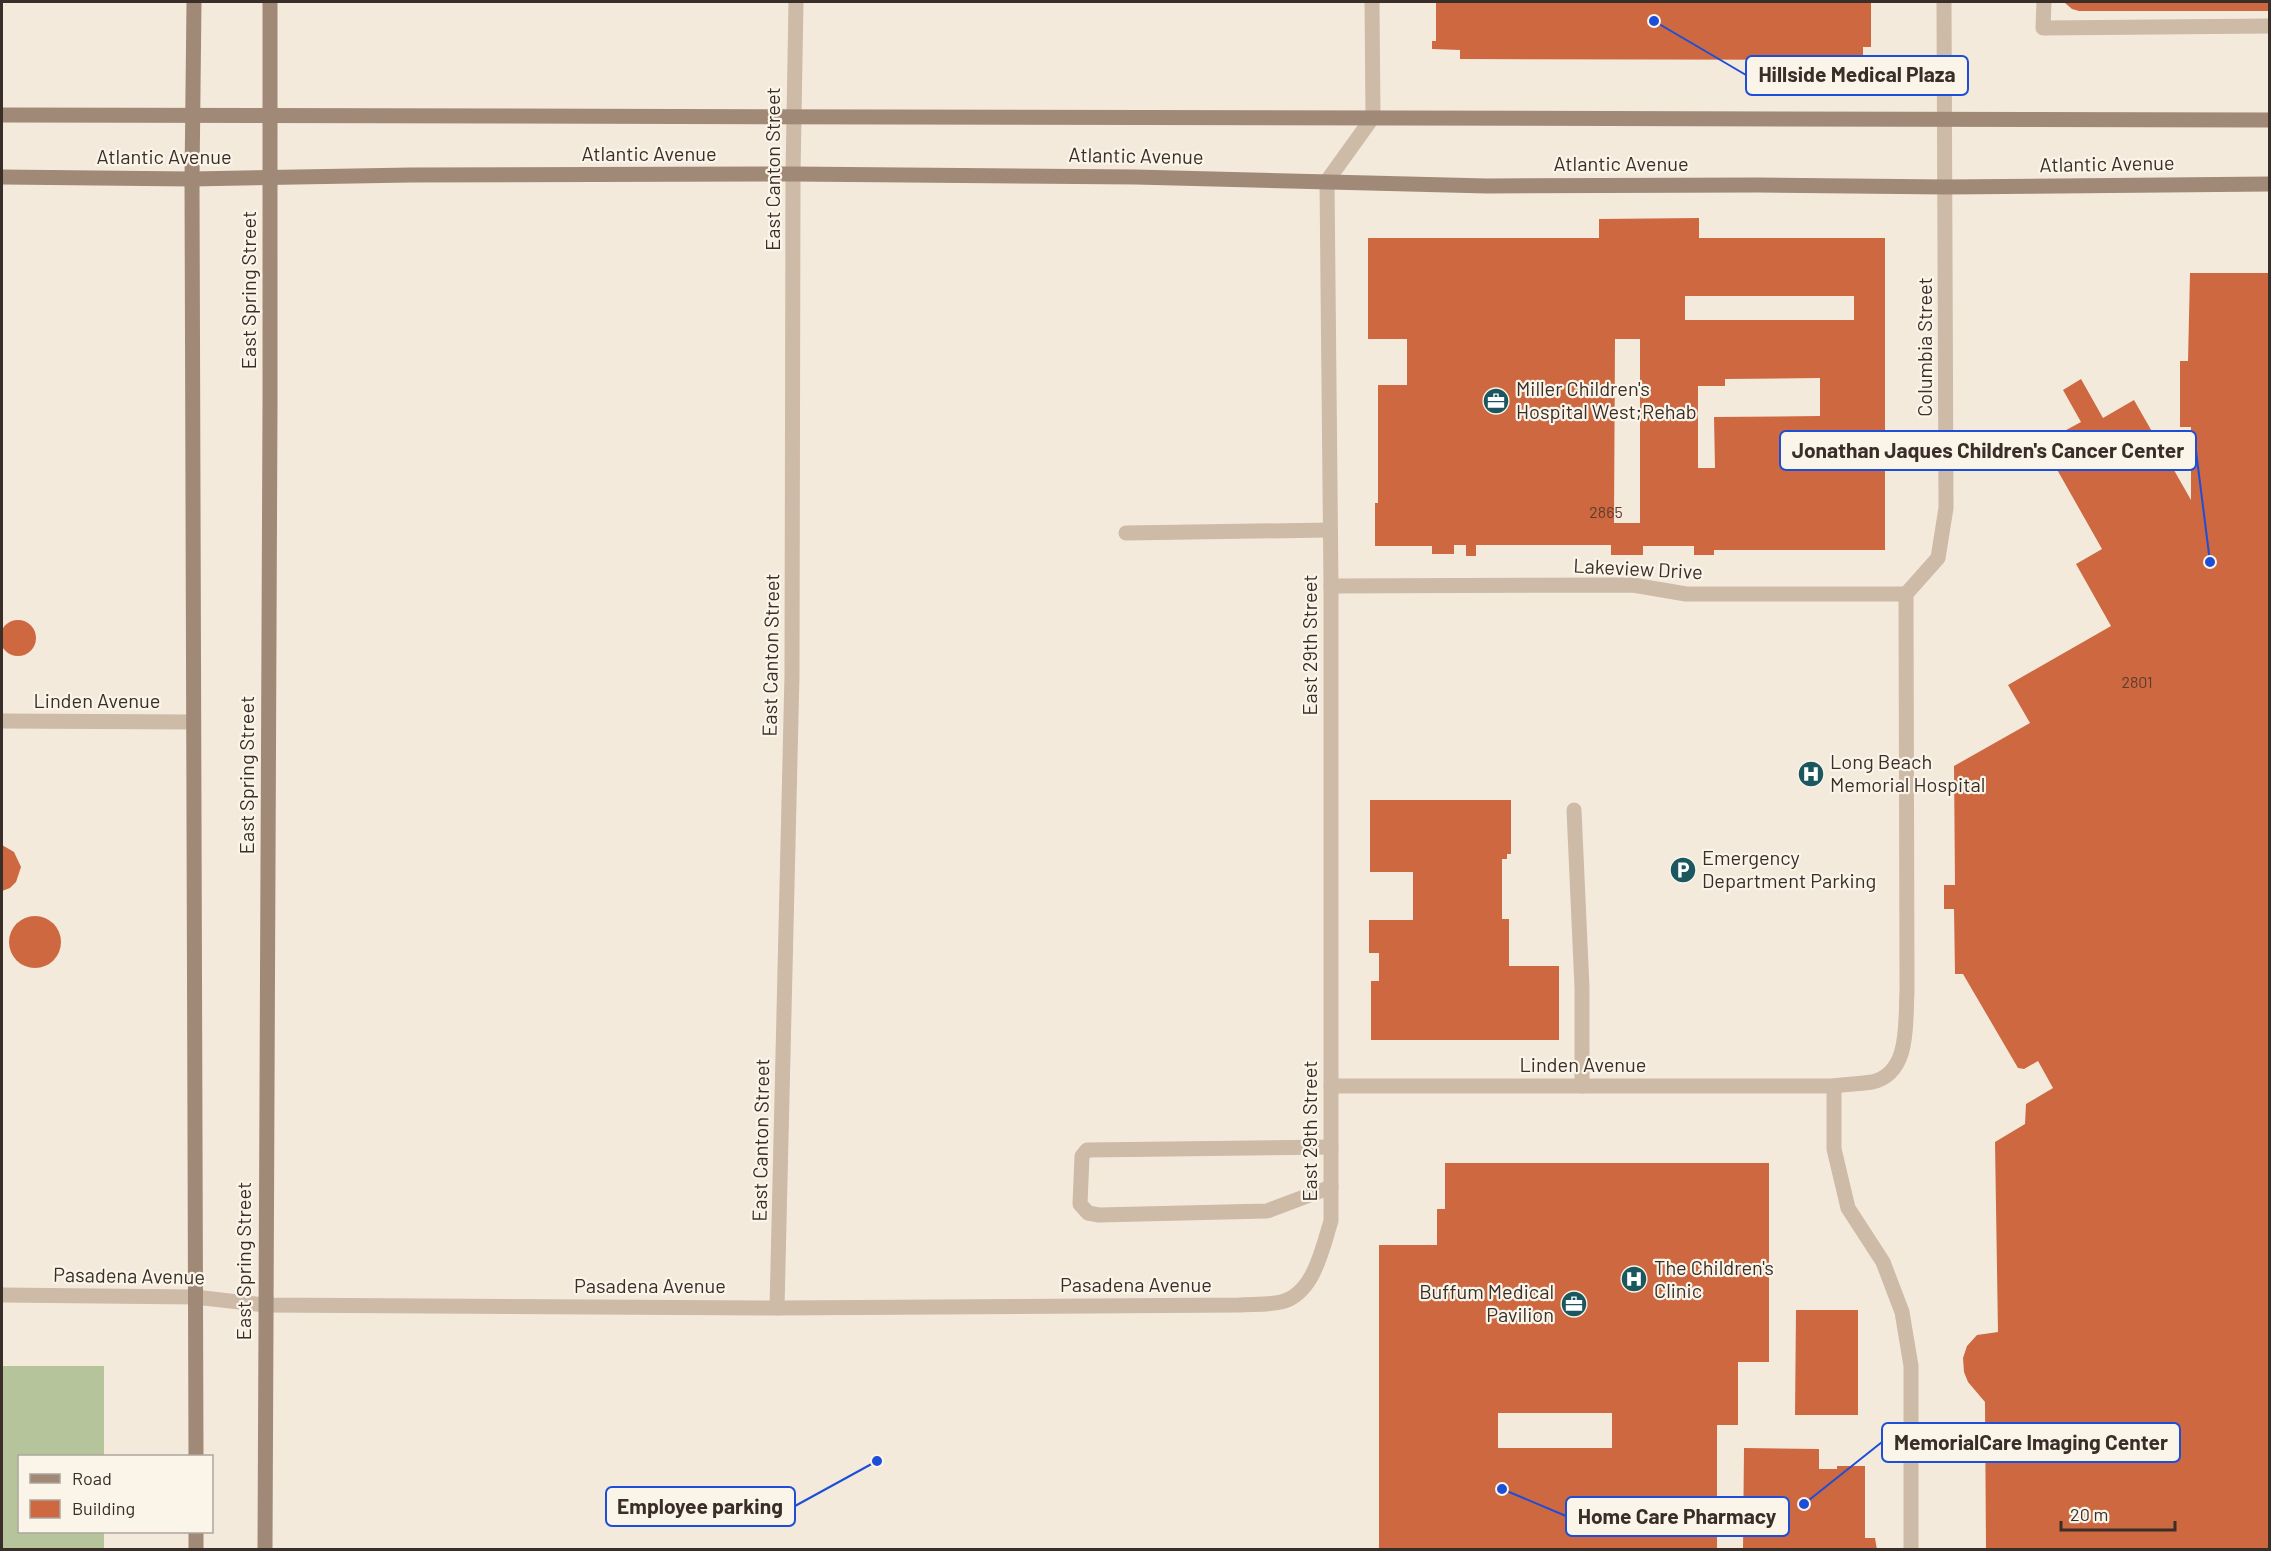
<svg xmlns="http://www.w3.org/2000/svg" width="2271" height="1551" font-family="Barlow,sans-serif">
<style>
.garden{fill:#b5c49b}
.building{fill:#ce6840;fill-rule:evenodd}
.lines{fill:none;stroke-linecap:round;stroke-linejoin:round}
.service{stroke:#cdbaa7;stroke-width:15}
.minor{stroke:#cdbaa7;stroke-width:15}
.secondary{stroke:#a18978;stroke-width:15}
.labels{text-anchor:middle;stroke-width:4.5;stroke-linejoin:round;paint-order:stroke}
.number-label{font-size:16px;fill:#5e3c2e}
.street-label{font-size:20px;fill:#392e28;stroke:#fbf4e9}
.poi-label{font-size:20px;fill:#392e28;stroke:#fbf4e9;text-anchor:start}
.leader{fill:none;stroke:#1d4ed8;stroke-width:2}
.callout-dot{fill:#1d4ed8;stroke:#fbf4e9;stroke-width:2}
.callout{fill:#fbf4e9;stroke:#1d4ed8;stroke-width:2}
.callout-label{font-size:21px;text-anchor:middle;font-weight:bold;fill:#392e28}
</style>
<rect width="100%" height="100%" fill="#f4eadc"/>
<path class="garden" d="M2,1366h102v90h-84v76h84v17h-102z"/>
<g class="building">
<path d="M1436,2h435v45h-8v13l-403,-1v-9l-28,-1v-8h4z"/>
<path d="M2064,2h206v9h-191l-7,-2z"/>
<path d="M1699,218v20h186v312h-171v5h-20v-9h-51v9h-32v-10h-135v11h-10v-11h-12v9h-22v-8h-57v-43h3v-118h29v-46h-39v-101h231v-19zM1685,296h169v24h-169zM1615,339h25v184h-26zM1820,378v38l-106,1 1,51h-17v-82h27v-7z"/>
<path d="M2190,273h80v1277h-284l-1,-148 -17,-20 -4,-10 -1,-14 4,-12 10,-11 21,-3 -3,-190 30,-18 1,-20 27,-16 -15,-27 -14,8 -6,-1 -55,-94h-8l-1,-65h-10v-24h11l-1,-119 76,-43 -22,-38 103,-59 -35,-62 26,-15 -60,-106 39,-21 -18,-32 18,-11 22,39 31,-18 57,100v-73h-11v-66h8z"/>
<circle cx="18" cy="638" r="18"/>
<path d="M1370,800h141v54h-4v5h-5v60h7v47h50v74h-188v-59h8v-28h-10v-33h44v-48h-43z"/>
<path d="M2,845l12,7 7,15 -5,15 -6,6 -8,3z"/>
<circle cx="35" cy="942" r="26"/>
<path d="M1445,1163h324v199h-31v63h-21v125h-338v-305h58v-36h8zM1498,1413h114v35h-114z"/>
<path d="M1796,1310h62v105h-63z"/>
<path d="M1744,1448l75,1v20h18v-3h28v72h10l2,12h-134z"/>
</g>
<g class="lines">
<g class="service">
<path d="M1372,2l1,115"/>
<path d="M2044,2l-1,26 227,-2"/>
<path d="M1126,533l204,-3"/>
<path d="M1574,810l8,178v98"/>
<path d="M1331,1147l-244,3 -5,6 -2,48 8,9 11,2 168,-4 64,-24"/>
<path d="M777,1308l15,-633 1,-501 3,-172"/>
</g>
<g class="minor">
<path d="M1331,586l302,-1 53,9h220"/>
<path d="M2,721l191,1"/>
<path d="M1331,1086h503"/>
<path d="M2,1295l193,2 70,8 512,3 461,-3c14,-1 30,0 43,-3 33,-8 41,-53 50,-81v-635l-4,-405 46,-64"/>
<path d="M1911,1550v-184l-9,-54 -19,-50 -35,-54 -14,-59v-63c13,-2 26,-2 38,-4 39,-9 33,-60 35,-90l-1,-398 32,-36 8,-50 -2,-506"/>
</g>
<g class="secondary">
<path d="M194,2l-2,177 4,1277"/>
<path d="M2,115l2268,5"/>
<path d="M2,177l190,2 219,-4 382,-1 342,3 352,9 270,-1 189,2 324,-3"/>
<path d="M196,1532v18"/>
<path d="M265,1550l5,-1145v-403"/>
</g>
</g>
<defs>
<symbol id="office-disc" viewBox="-11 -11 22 22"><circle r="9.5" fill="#1a575e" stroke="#fbf4e9"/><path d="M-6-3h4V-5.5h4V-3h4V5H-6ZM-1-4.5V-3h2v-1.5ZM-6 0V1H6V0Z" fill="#fff"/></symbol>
<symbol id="hospital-disc" viewBox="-11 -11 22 22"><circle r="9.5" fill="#1a575e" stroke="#fbf4e9"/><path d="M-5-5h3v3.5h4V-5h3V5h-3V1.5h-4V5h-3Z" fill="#fff"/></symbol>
<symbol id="parking-disc" viewBox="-11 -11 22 22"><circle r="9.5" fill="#1a575e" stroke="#fbf4e9"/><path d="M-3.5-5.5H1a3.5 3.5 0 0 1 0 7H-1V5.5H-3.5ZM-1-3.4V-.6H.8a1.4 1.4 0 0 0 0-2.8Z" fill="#fff"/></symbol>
</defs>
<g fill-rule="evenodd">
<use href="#office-disc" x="1481" y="386" width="30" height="30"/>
<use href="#hospital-disc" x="1796" y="759" width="30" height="30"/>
<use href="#parking-disc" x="1668" y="855" width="30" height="30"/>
<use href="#hospital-disc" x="1619" y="1264" width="30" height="30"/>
<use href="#office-disc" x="1559" y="1289" width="30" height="30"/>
</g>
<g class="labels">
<g class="number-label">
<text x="1606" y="518">2865</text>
<text x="2137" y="688">2801</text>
</g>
<g class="street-label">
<text x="649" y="161">Atlantic Avenue</text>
<text transform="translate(1136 156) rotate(1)" y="7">Atlantic Avenue</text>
<text x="164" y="164">Atlantic Avenue</text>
<text x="1621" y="171">Atlantic Avenue</text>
<text transform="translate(2107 164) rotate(-1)" y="7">Atlantic Avenue</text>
<text transform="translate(773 169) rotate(-90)" y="7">East Canton Street</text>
<text transform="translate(249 290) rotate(-90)" y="7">East Spring Street</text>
<text transform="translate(1925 347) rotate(-90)" y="7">Columbia Street</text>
<text transform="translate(1638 569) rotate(3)" y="7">Lakeview Drive</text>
<text transform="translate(1310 645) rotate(-90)" y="7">East 29th Street</text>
<text transform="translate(771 655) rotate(-89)" y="7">East Canton Street</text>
<text x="97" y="708">Linden Avenue</text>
<text transform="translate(247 775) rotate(-90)" y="7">East Spring Street</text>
<text x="1583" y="1072">Linden Avenue</text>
<text transform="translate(1310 1131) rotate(-90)" y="7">East 29th Street</text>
<text transform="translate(761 1140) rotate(-89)" y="7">East Canton Street</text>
<text transform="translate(244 1261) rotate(-90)" y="7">East Spring Street</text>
<text transform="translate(129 1276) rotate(1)" y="7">Pasadena Avenue</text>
<text x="1136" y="1292">Pasadena Avenue</text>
<text x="650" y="1293">Pasadena Avenue</text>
</g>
<g class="poi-label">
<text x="1516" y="396">Miller Children's<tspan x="1516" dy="23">Hospital West;Rehab</tspan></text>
<text x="1830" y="769">Long Beach<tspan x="1830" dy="23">Memorial Hospital</tspan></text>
<text x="1702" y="865">Emergency<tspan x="1702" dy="23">Department Parking</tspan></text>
<text x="1654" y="1275">The Children's<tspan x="1654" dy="23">Clinic</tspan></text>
<text x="1554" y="1299" text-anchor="end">Buffum Medical<tspan x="1554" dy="23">Pavilion</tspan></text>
</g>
</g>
<path class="leader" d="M1654 21L1746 75M2210 562L2196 451M1804 1504L1882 1442M877 1461L795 1506M1502 1489L1566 1516"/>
<g class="callout-dot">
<circle cx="1654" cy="21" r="6"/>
<circle cx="2210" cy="562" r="6"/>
<circle cx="1804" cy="1504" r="6"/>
<circle cx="877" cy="1461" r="6"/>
<circle cx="1502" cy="1489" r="6"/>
</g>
<g class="callout">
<rect x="1746" y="56" width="222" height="39" rx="6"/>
<rect x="1780" y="431" width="416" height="39" rx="6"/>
<rect x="1882" y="1423" width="298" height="39" rx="6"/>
<rect x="606" y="1487" width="189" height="39" rx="6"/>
<rect x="1566" y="1497" width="223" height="39" rx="6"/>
</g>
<g class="callout-label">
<text x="1857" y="82">Hillside Medical Plaza</text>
<text x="1988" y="458">Jonathan Jaques Children's Cancer Center</text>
<text x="2031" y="1450">MemorialCare Imaging Center</text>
<text x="700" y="1514">Employee parking</text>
<text x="1677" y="1524">Home Care Pharmacy</text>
</g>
<rect width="2271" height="1551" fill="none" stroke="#392e28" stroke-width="6"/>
<rect x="18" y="1455" width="195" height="78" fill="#fbf4e9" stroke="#ada59c" stroke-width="1.5"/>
<rect x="30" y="1474" width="30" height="9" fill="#a18978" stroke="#ada59c" stroke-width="1.5"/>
<text x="72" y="1485" font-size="18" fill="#392e28">Road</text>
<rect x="30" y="1500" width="30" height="18" fill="#ce6840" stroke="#ada59c" stroke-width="1.5"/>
<text x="72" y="1515" font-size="18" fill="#392e28">Building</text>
<path d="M2061 1521v9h114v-9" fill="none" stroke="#392e28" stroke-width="3"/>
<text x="2070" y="1521" font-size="18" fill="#392e28" stroke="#fbf4e9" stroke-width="4.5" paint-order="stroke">20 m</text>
</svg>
